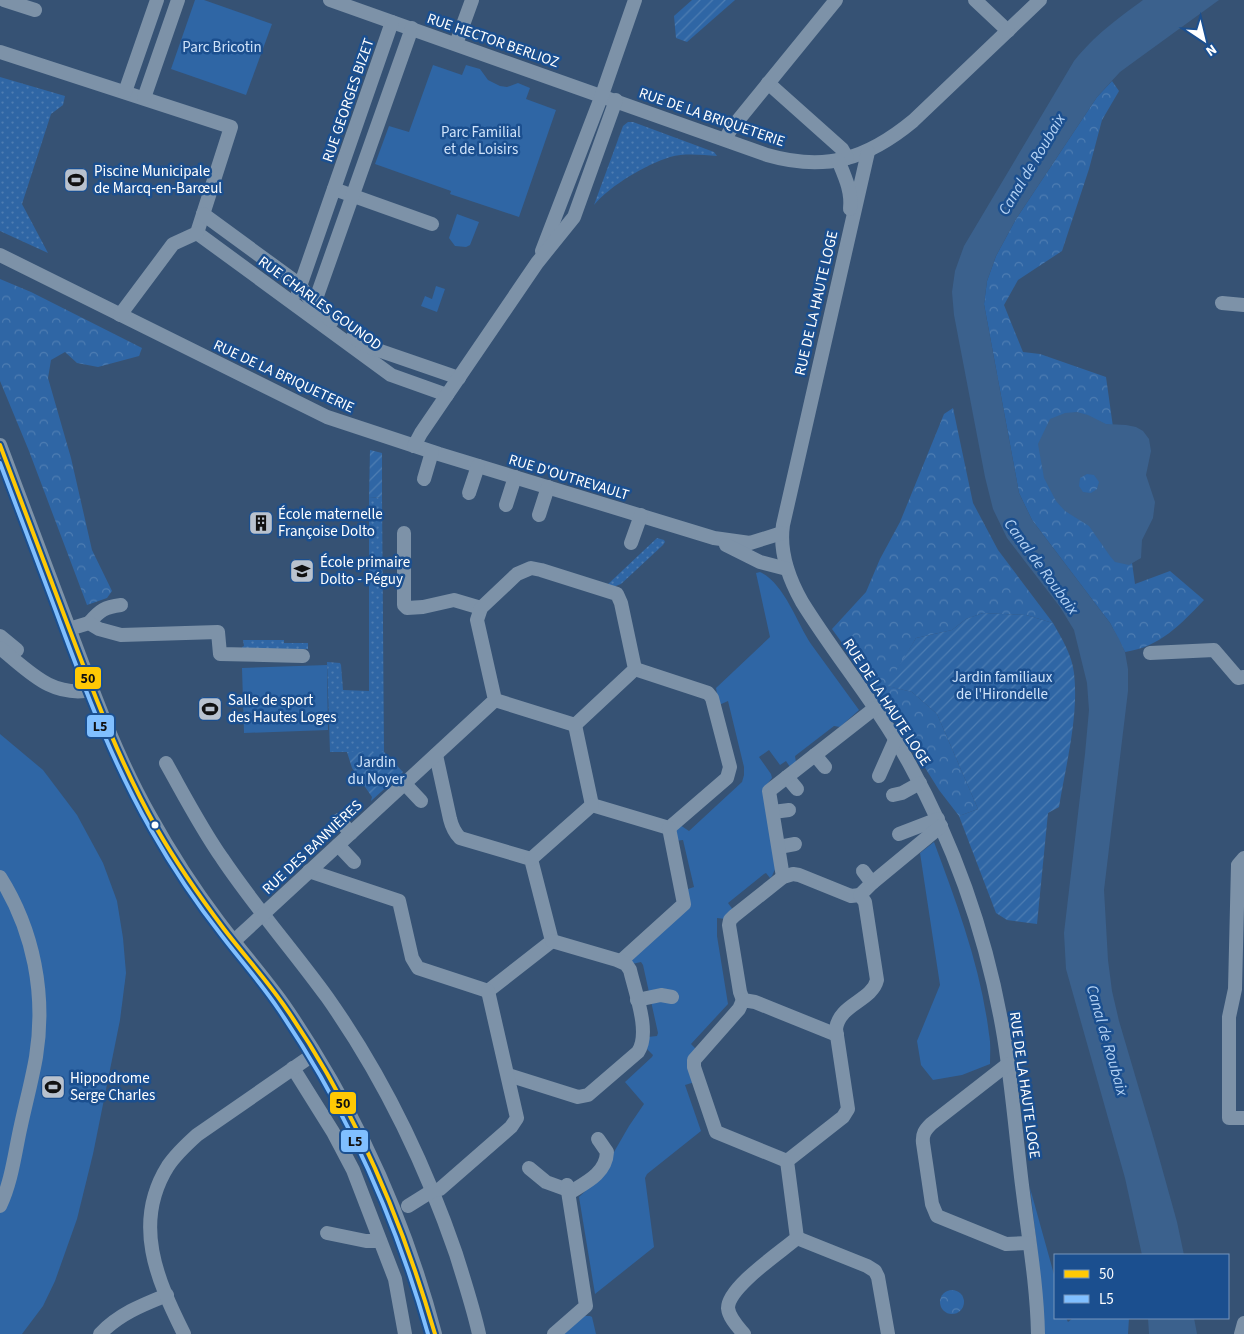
<svg xmlns="http://www.w3.org/2000/svg" width="1244" height="1334" font-family="'Source Sans 3',sans-serif">
<style>
.grass{fill:url(#grass-dots)}
.forest{fill:url(#forest-crowns)}
.park{fill:#2f66a5}
.garden{fill:url(#garden-furrows)}
.water{fill:#3b618d;fill-rule:evenodd}
.lines{fill:none;stroke-linecap:round;stroke-linejoin:round}
.minor{stroke:#7d92a8;stroke-width:14}
.bus-1-casing{stroke:#1b4f8f;stroke-width:8}
.bus-2-casing{stroke:#1b4f8f;stroke-width:8}
.bus-1{stroke:#ffc904;stroke-width:4}
.bus-2{stroke:#80bfff;stroke-width:4}
.bus-dot{fill:#fff;stroke:#1b4f8f;stroke-width:2}
.labels{text-anchor:middle;stroke-width:5;stroke-linejoin:round;paint-order:stroke}
.street-label{font-size:15px;fill:#fff;stroke:#1b4f8f}
.park-label{font-size:15px;fill:#cfe3fa;stroke:#1b4f8f}
.poi-label{font-size:15px;fill:#fff;stroke:#1b4f8f;text-anchor:start}
.water-label{font-size:16px;font-style:italic;fill:#b5d3f5;stroke:#1b4f8f}
.line-badge{stroke:#1b4f8f;stroke-width:2}
.pale-badge-label{font-size:14px;text-anchor:middle;font-weight:bold;fill:#111}
</style>
<defs>
<pattern id="grass-dots" width="8" height="8" patternUnits="userSpaceOnUse" patternTransform="scale(1.25)"><rect width="8" height="8" fill="#2f66a5"/><path d="M2 2h.1M6 6h.1" fill="none" stroke="#4e7db2" stroke-width="1.8" stroke-linecap="round"/></pattern>
<pattern id="forest-crowns" width="20" height="18" patternUnits="userSpaceOnUse" patternTransform="scale(1.25)"><rect width="20" height="18" fill="#2f66a5"/><path d="M2 6a3 3 0 1 1 6 0M12 15a3 3 0 1 1 6 0" fill="none" stroke="#4e7db2"/></pattern>
<pattern id="garden-furrows" width="10" height="10" patternUnits="userSpaceOnUse" patternTransform="scale(1.25)"><rect width="10" height="10" fill="#2f66a5"/><path d="M-1 1l2-2M0 10L10 0M9 11l2-2" fill="none" stroke="#4e7db2"/></pattern>
</defs>
<rect width="100%" height="100%" fill="#365274"/>
<g class="grass">
<path d="M0,77l65,19 -2,9 -12,9 -29,90 26,49 -48,-22z"/>
<path d="M628,122h5l81,30 3,4c-15,-1 -32,-3 -47,1 -25,8 -59,28 -76,48l29,-79z"/>
<path d="M369,497l13,1 2,254h-54l-3,-90 13,1 1,2 2,25 26,1z"/>
<path d="M657,538l7,2 1,2 -2,3 -42,39 -8,3 -7,-1z"/>
<path d="M243,640h41v3h24v6h-66v-2l2,-1z"/>
</g>
<g class="forest">
<path d="M1112,81l7,10 -17,29 -13,49 -27,82 -44,29 -14,25 19,47 17,2 66,23 29,207 35,-13 34,29c-23,24 -44,47 -79,52l-15,-29 -78,-103 -13,-27 -35,-189 3,-23 9,-25 20,-37 81,-122z"/>
<path d="M0,279l31,13 111,56 -3,8 -41,11 -21,-4 -12,-11 -14,8 -3,18 23,80 21,92 20,41 -5,7 -20,7 -58,-154 -29,-70z"/>
<path d="M953,408l20,95 25,47 55,73 -27,-8 -43,-2 -17,6 -14,11 -36,8 -28,48 24,6 25,22 41,95 -19,7 -20,-26 -62,-99 -45,-62 34,-37 14,-33 20,-37 44,-108z"/>
<circle cx="952" cy="1302" r="12"/>
</g>
<g class="park">
<path d="M195,0h9l68,24 -26,71 -75,-26z"/>
<path d="M433,65l29,10 4,-10 14,4 8,11 12,6 7,1 11,-4 12,5 -4,11 30,11 -37,107 -69,-23 1,-3 -76,-27 14,-38 20,6z"/>
<path d="M457,214l22,8 -9,23 -4,2 -11,-1 -6,-8z"/>
<path d="M436,286l9,3 -8,23 -16,-6 4,-10 7,3z"/>
<path d="M760,572c24,11 37,51 51,72 16,22 32,44 48,66l-19,17 -6,-1 -39,30 1,6 -6,5 -4,-6 -6,4 -11,-15 -10,7 12,17 1,4 -8,10 12,79 -4,9 -2,2 -4,-5 -2,1 -36,29 6,8 -8,8 -9,-1v18l11,68 -37,40 5,5 -1,33 -10,3 16,46 -54,43 -2,4 9,69 -59,47 -16,-97 20,-19 30,-52 15,-22 -19,-22 27,-25 1,-2 -7,-7 2,-11 9,-1 1,-3 -15,-68 -2,-3 -9,2 -1,-3 29,-31 25,-40 9,-3 -11,-47 -9,1v-8l6,-8 9,6 53,-49 2,-7v-8l-16,-66 -9,4 -3,-17 54,-51 -14,-64z"/>
<path d="M327,665l1,65 -84,3 -2,-65z"/>
<path d="M0,734l43,36 34,45 26,48 14,38 6,37 3,35 -6,47 -27,134 -16,65 -22,62 -12,25 -21,28h-22z"/>
<path d="M934,842c23,62 47,126 55,192 2,10 1,20 1,30l-28,11 -29,5 -12,-15 -4,-24 23,-56 -20,-132z"/>
<path d="M1030,1188l25,90v40h11l2,4 5,-4h56l-1,16h-86l-5,-87z"/>
<path d="M585,1316h5l2,1 4,17h-34z"/>
</g>
<g class="garden">
<path d="M692,0h43l-48,42 -11,-4 -2,-22z"/>
<path d="M370,450l12,3v45l-13,-1z"/>
<path d="M983,613l43,2 27,8c9,16 19,32 21,50 5,43 -8,91 -15,134l-11,6 -11,111 -30,-4 -11,-7 -37,-97 19,-7 -41,-95 -25,-22 -25,-6 29,-48 36,-8 14,-11z"/>
<path d="M347,752h37l19,20 -32,29 1,-4 -20,-29z"/>
</g>
<g class="water">
<path d="M1143,0h76l-84,61 -15,11 -23,25 -81,122 -20,37 -9,25 -3,23 35,189 13,27 78,103 9,16 6,13 3,17v22l-24,199 4,70 4,31 7,30 36,122 22,79 7,33h-42l-17,-77 -59,-209 -2,-36 21,-179 4,-44 -2,-27 -13,-53 -14,-23 -53,-69 -14,-29 -8,-32 -31,-162 -2,-23 3,-21 9,-25 110,-185c21,-26 42,-41 69,-61z"/>
<path d="M1077,412l11,3 18,9 20,1 10,2 7,4 6,8 2,12 -5,24 9,27 -2,16 -11,22 -1,18 -12,7 -14,-3 -5,-6 -21,-30 -24,-15 -9,-10 -12,-23 -6,-34 12,-25 15,-6zM1087,474l7,1 5,7 -2,7 -6,4 -8,-1 -4,-6 1,-8z"/>
<path d="M1148,1318h46l3,16h-48z"/>
</g>
<g class="lines">
<g class="minor">
<path d="M4,0l31,10"/>
<path d="M330,0l437,155c59,17 100,4 146,-34l127,-121"/>
<path d="M975,0l33,31"/>
<path d="M456,44l16,-44"/>
<path d="M0,52l231,75 -34,106 194,142 56,20"/>
<path d="M768,83l74,66 5,9"/>
<path d="M125,92l32,-92"/>
<path d="M144,98l34,-98"/>
<path d="M725,139l6,-10 105,-129"/>
<path d="M868,152l-85,373c-4,27 6,54 19,77 34,55 76,104 107,161 47,85 79,178 95,274 8,49 12,99 18,148 6,49 15,99 16,149"/>
<path d="M838,160c7,17 14,31 12,49"/>
<path d="M334,189l98,35"/>
<path d="M203,214l97,71 13,19 19,17"/>
<path d="M542,251l60,-156 33,-95"/>
<path d="M0,255l327,162 112,37 275,84 36,5 32,-10"/>
<path d="M298,292l94,-270"/>
<path d="M1222,303l22,2"/>
<path d="M312,310l100,-282"/>
<path d="M120,315l53,-71 24,-11"/>
<path d="M353,337l16,10 90,31"/>
<path d="M0,445c23,61 46,122 69,183 24,64 47,128 81,188 20,36 43,72 68,105 21,28 44,54 65,83 69,100 121,212 152,330"/>
<path d="M414,446l7,-13 116,-170 37,-46 42,-117"/>
<path d="M424,479l8,-27"/>
<path d="M469,493l9,-27"/>
<path d="M506,505l9,-28"/>
<path d="M539,515l9,-28"/>
<path d="M404,533v72l3,3 16,-1 31,-7 27,8"/>
<path d="M631,543l10,-28"/>
<path d="M726,545l34,17 27,7"/>
<path d="M89,623c11,-13 16,-16 32,-18"/>
<path d="M69,629l20,-6 10,6 22,6 97,-3 2,22 83,2"/>
<path d="M0,636l17,14"/>
<path d="M0,648c29,23 51,50 92,42"/>
<path d="M1150,653l64,-3 24,28 6,-1"/>
<path d="M575,725l17,80 77,23 58,-50 3,-11 -18,-69 -4,-5 -73,-24"/>
<path d="M436,755l14,64c2,8 4,13 10,19l71,21 21,82 -64,50"/>
<path d="M815,755l10,12"/>
<path d="M166,763c18,32 35,65 56,95 32,48 71,92 105,139 55,78 98,167 129,257 8,26 17,53 23,80"/>
<path d="M879,776l16,-36"/>
<path d="M787,777l10,12"/>
<path d="M405,784l16,17"/>
<path d="M893,795l9,-2 18,-10"/>
<path d="M773,812l16,-2"/>
<path d="M339,820l12,13"/>
<path d="M899,834l39,-15"/>
<path d="M338,845l16,17"/>
<path d="M779,847l16,-3"/>
<path d="M1244,858l-6,7 -3,124 -6,28v101h15"/>
<path d="M531,859l61,-54"/>
<path d="M309,871l90,30 13,57 6,10 70,23"/>
<path d="M863,871l9,12"/>
<path d="M0,877c34,54 46,118 36,180 -4,23 -10,45 -15,68 -6,26 -9,56 -21,81"/>
<path d="M783,877l-14,-86 106,-83"/>
<path d="M234,941l261,-241 80,25 60,-56 -14,-66 -4,-9 -76,-24 -10,-2 -14,6 -36,34 -4,12 18,80"/>
<path d="M621,961l63,-57 -15,-76"/>
<path d="M637,1000l24,-5 11,2"/>
<path d="M743,1000l-3,-8 -11,-67 1,-5 4,-4 49,-39 10,-3 6,1 52,21 9,-1"/>
<path d="M1008,1064l-77,60c-6,6 -9,10 -8,19l9,61 5,12 69,28 22,-1"/>
<path d="M293,1068l40,64 20,38 42,109 10,55"/>
<path d="M508,1075l70,22 10,-2 50,-43c13,-19 -3,-60 -8,-82l-4,-6 -9,-4 -65,-19"/>
<path d="M787,1161l-71,-29 -22,-65v-7l45,-51 4,-9 12,2 82,33"/>
<path d="M529,1168l17,14 22,8"/>
<path d="M569,1193c16,-10 37,-19 38,-41l-9,-13"/>
<path d="M408,1206l24,-15 8,-2 71,-62 6,-9 -29,-127"/>
<path d="M327,1233l39,8h14"/>
<path d="M797,1238l70,28 8,5 3,6 10,57"/>
<path d="M100,1334c19,-20 42,-29 67,-39"/>
<path d="M184,1334c-27,-54 -52,-111 -16,-168 8,-12 19,-22 29,-31l117,-81"/>
<path d="M554,1334l32,-28 -19,-121"/>
<path d="M744,1334c-6,-7 -15,-16 -16,-26 0,-21 53,-56 69,-70l-10,-77 56,-44 5,-8 -12,-80c3,-25 36,-28 41,-49l-12,-78 -5,-7 12,-12 69,-57"/>
<path d="M1241,1334l3,-11"/>
</g>
<defs>
<path id="bus-1" d="M0,445c23,61 46,122 69,183 26,69 52,137 88,201 20,35 43,68 67,100 19,25 41,49 59,75 70,100 118,213 152,330"/>
<path id="bus-2" d="M0,463c21,56 43,113 64,170 25,67 51,134 87,197 21,37 45,73 71,106 19,25 40,48 57,74 68,100 116,208 149,324"/>
</defs>
<use href="#bus-1" class="bus-1-casing"/>
<use href="#bus-2" class="bus-2-casing"/>
<use href="#bus-1" class="bus-1"/>
<use href="#bus-2" class="bus-2"/>
</g>
<defs>
<symbol id="stadium-square" viewBox="-11 -11 22 22"><rect x="-9" y="-9" width="18" height="18" rx="4" fill="#b9c2ce" stroke="#1b4f8f"/><path d="M0-5a6.5 5 0 1 0 0 10a6.5 5 0 1 0 0-10ZM-3.5-1.8h7v3.6h-7Z" fill="#111"/></symbol>
<symbol id="building-square" viewBox="-11 -11 22 22"><rect x="-9" y="-9" width="18" height="18" rx="4" fill="#b9c2ce" stroke="#1b4f8f"/><path d="M-4-6H4V6H1V3H-1V6H-4ZM-2.5-4.3h1.7v1.8h-1.7ZM.8-4.3h1.7v1.8H.8ZM-2.5-1h1.7V.8h-1.7ZM.8-1h1.7V.8H.8Z" fill="#111"/></symbol>
<symbol id="school-square" viewBox="-11 -11 22 22"><rect x="-9" y="-9" width="18" height="18" rx="4" fill="#b9c2ce" stroke="#1b4f8f"/><path d="M0-5L7-2L0 1L-7-2ZM-4 1L0 2.5L4 1V4Q0 6-4 4Z" fill="#111"/></symbol>
</defs>
<g fill-rule="evenodd">
<use href="#stadium-square" x="62" y="166" width="28" height="28"/>
<use href="#building-square" x="247" y="509" width="28" height="28"/>
<use href="#school-square" x="288" y="557" width="28" height="28"/>
<use href="#stadium-square" x="196" y="695" width="28" height="28"/>
<use href="#stadium-square" x="39" y="1073" width="28" height="28"/>
</g>
<circle class="bus-dot" cx="155" cy="825" r="4.5"/>
<g class="labels">
<g class="street-label">
<text transform="translate(493 40) rotate(19)" y="5">RUE HECTOR BERLIOZ</text>
<text transform="translate(348 100) rotate(-71)" y="5">RUE GEORGES BIZET</text>
<text transform="translate(712 117) rotate(19)" y="5">RUE DE LA BRIQUETERIE</text>
<text transform="translate(320 303) rotate(36)" y="5">RUE CHARLES GOUNOD</text>
<text transform="translate(816 303) rotate(-77)" y="5">RUE DE LA HAUTE LOGE</text>
<text transform="translate(284 376) rotate(25)" y="5">RUE DE LA BRIQUETERIE</text>
<text transform="translate(569 477) rotate(17)" y="5">RUE D'OUTREVAULT</text>
<text transform="translate(887 702) rotate(57)" y="5">RUE DE LA HAUTE LOGE</text>
<text transform="translate(312 847) rotate(-43)" y="5">RUE DES BANNIÈRES</text>
<text transform="translate(1025 1085) rotate(82)" y="5">RUE DE LA HAUTE LOGE</text>
</g>
<g class="park-label">
<text x="222" y="52">Parc Bricotin</text>
<text x="481" y="137">Parc Familial<tspan x="481" dy="17">et de Loisirs</tspan></text>
<text x="1002" y="682">Jardin familiaux<tspan x="1002" dy="17">de l'Hirondelle</tspan></text>
<text x="376" y="767">Jardin<tspan x="376" dy="17">du Noyer</tspan></text>
</g>
<g class="poi-label">
<text x="94" y="176">Piscine Municipale<tspan x="94" dy="17">de Marcq-en-Barœul</tspan></text>
<text x="278" y="519">École maternelle<tspan x="278" dy="17">Françoise Dolto</tspan></text>
<text x="320" y="567">École primaire<tspan x="320" dy="17">Dolto - Péguy</tspan></text>
<text x="228" y="705">Salle de sport<tspan x="228" dy="17">des Hautes Loges</tspan></text>
<text x="70" y="1083">Hippodrome<tspan x="70" dy="17">Serge Charles</tspan></text>
</g>
<g class="water-label">
<text transform="translate(1031 164) rotate(-59)" y="6">Canal de Roubaix</text>
<text transform="translate(1042 566) rotate(54)" y="6">Canal de Roubaix</text>
<text transform="translate(1108 1040) rotate(74)" y="6">Canal de Roubaix</text>
</g>
</g>
<g class="line-badge">
<rect x="74" y="666" width="28" height="24" rx="5" fill="#ffc904"/>
<rect x="86" y="714" width="29" height="24" rx="5" fill="#80bfff"/>
<rect x="329" y="1091" width="28" height="24" rx="5" fill="#ffc904"/>
<rect x="340" y="1129" width="29" height="24" rx="5" fill="#80bfff"/>
</g>
<g class="pale-badge-label">
<text x="88" y="683">50</text>
<text x="100" y="731">L5</text>
<text x="343" y="1108">50</text>
<text x="355" y="1146">L5</text>
</g>
<rect x="1054" y="1254" width="175" height="65" fill="#1b4f8f" stroke="#7695bc"/>
<rect x="1064" y="1270" width="25" height="8" fill="#ffc904" stroke="#7695bc"/>
<text x="1099" y="1279" font-size="15" fill="#ffffff">50</text>
<rect x="1064" y="1295" width="25" height="8" fill="#80bfff" stroke="#7695bc"/>
<text x="1099" y="1304" font-size="15" fill="#ffffff">L5</text>
<g transform="translate(1204 40) rotate(145)" stroke="#1b4f8f" stroke-width="4" paint-order="stroke">
<path d="M0-4L9 19L0 12L-9 19Z" fill="#ffffff"/>
<text y="-8" font-size="14" font-weight="bold" text-anchor="middle" fill="#ffffff">N</text>
</g>
</svg>
